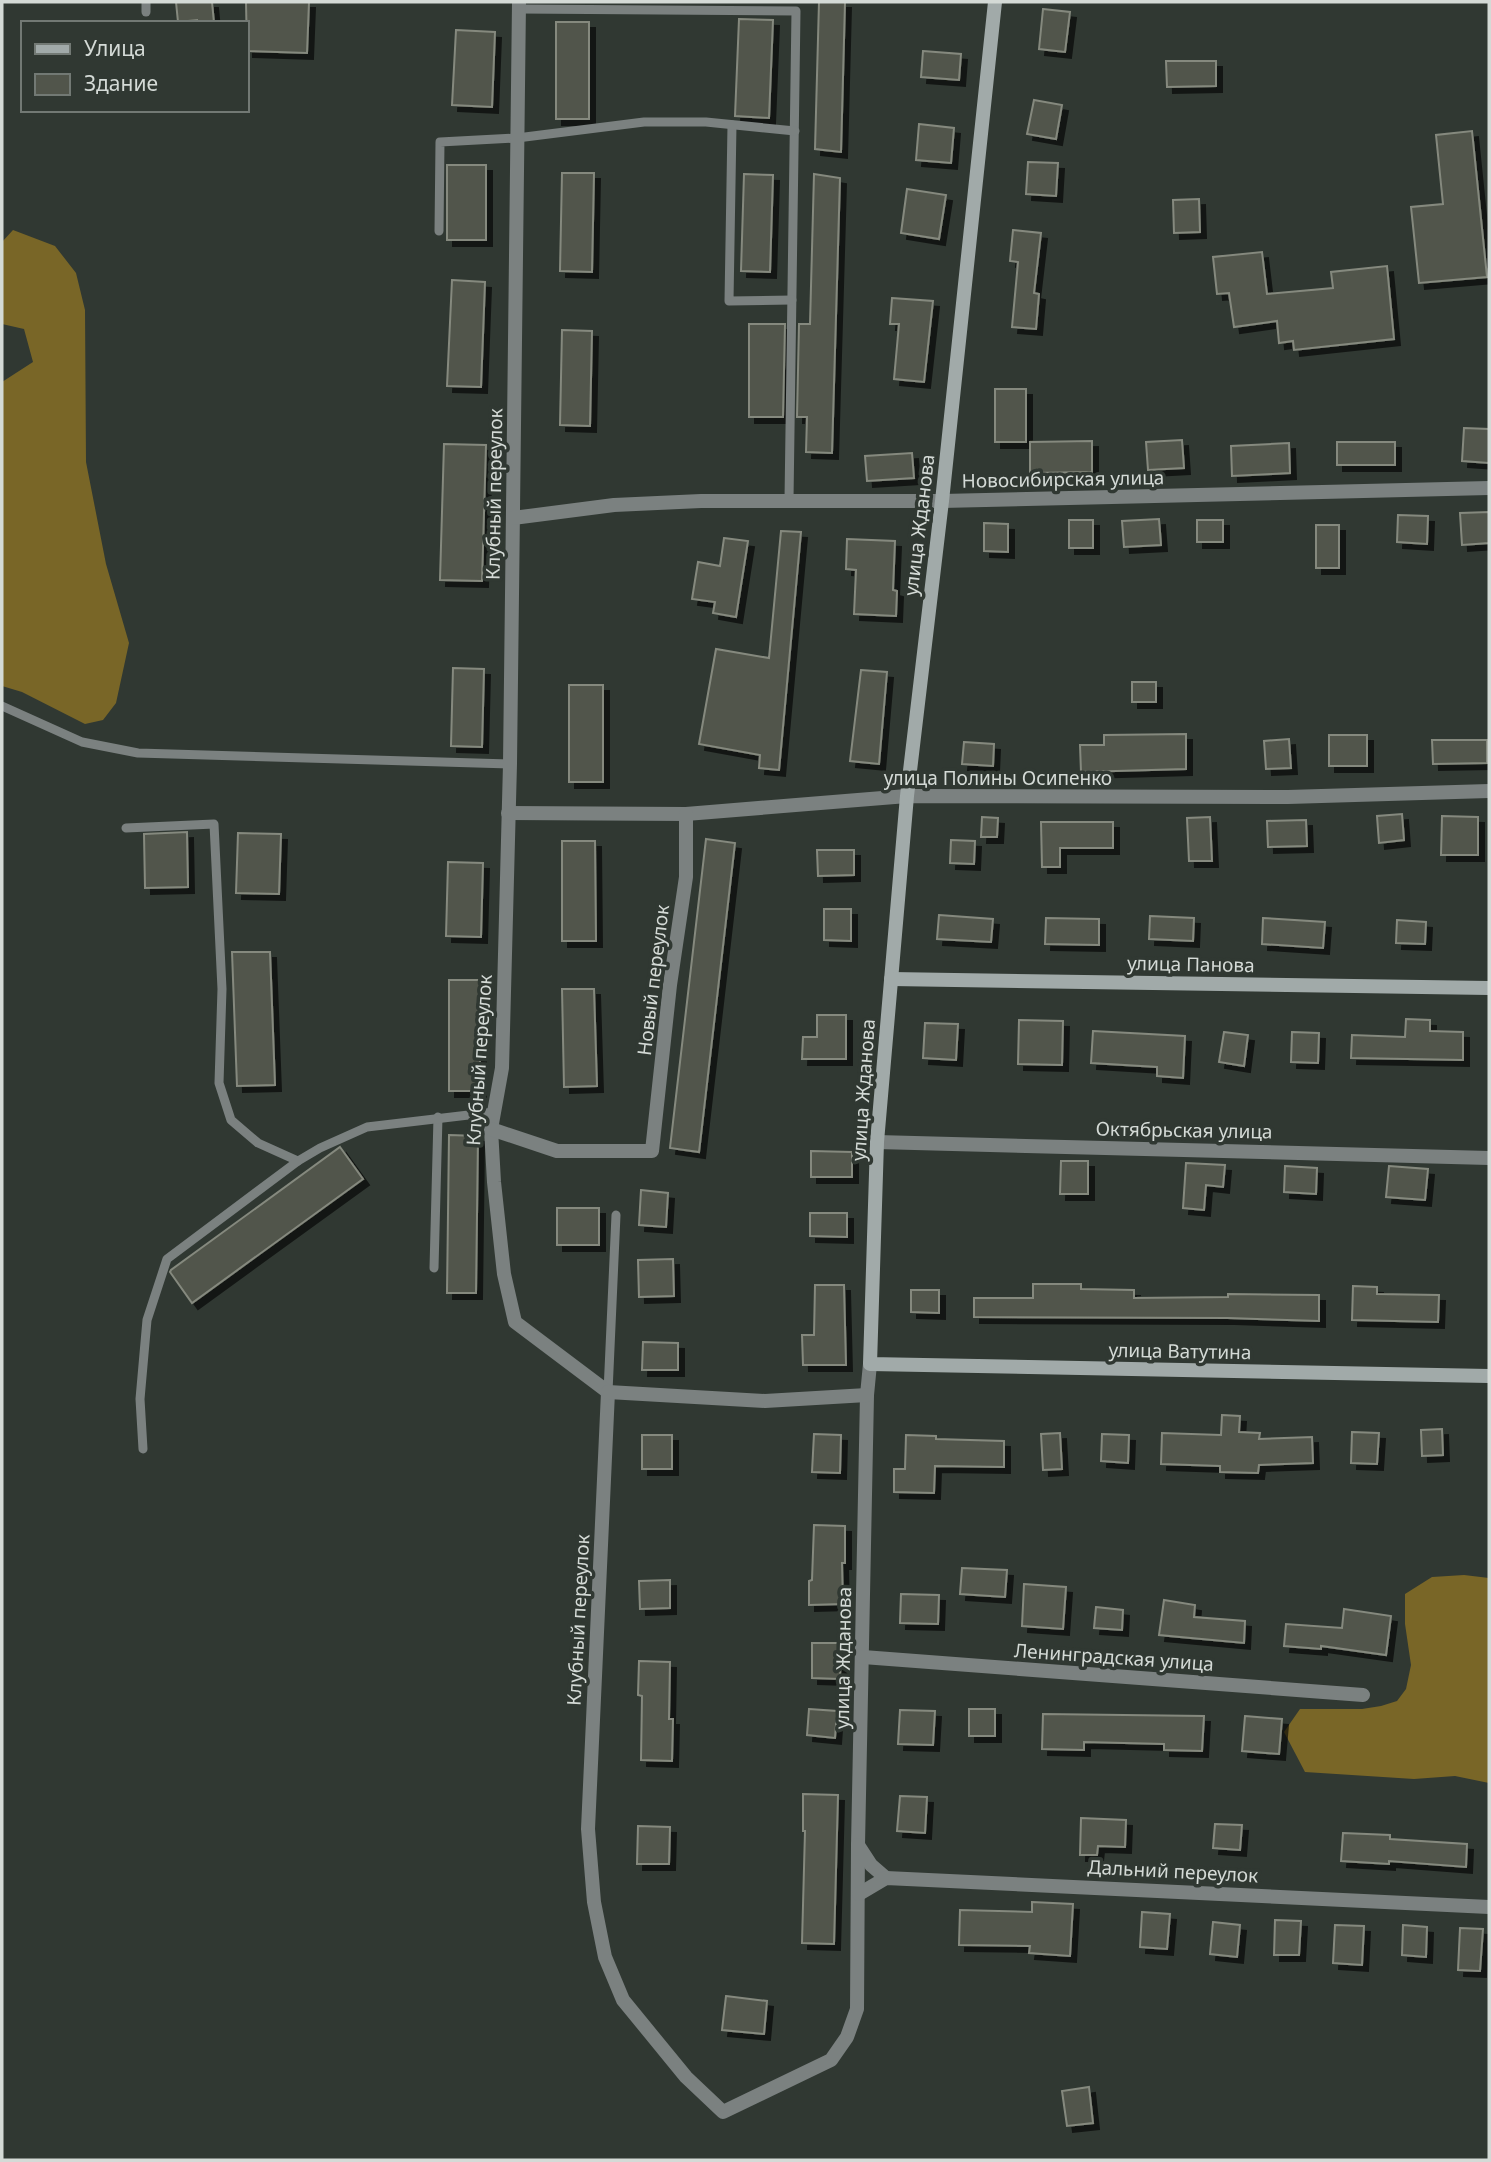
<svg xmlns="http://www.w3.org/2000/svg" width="1491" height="2162" font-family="'Noto Sans',sans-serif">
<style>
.forest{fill:#796627}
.building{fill:#51554b;stroke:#85897e;stroke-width:2;filter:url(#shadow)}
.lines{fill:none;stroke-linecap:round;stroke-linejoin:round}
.lane{stroke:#7b8180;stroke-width:9}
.street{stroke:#7b8180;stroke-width:14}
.secondary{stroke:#a1aaa9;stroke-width:14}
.labels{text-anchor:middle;stroke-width:7;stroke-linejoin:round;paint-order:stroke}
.street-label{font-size:19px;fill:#d4dad6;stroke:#303832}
</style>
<defs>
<filter id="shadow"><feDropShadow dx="6" dy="6" stdDeviation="0" flood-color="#0009"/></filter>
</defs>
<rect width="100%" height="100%" fill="#303832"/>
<g class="forest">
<path d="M13,230l42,16 21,27 9,37 1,152 20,102 23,79 -13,60 -13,17 -18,4 -63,-32 -20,-6v-304l31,-20 -9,-33 -22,-5v-82z"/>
<path d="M1464,1575l25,3v205l-34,-7 -41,3 -109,-7 -21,-40 16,-23h62l19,-3 16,-5 9,-12 5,-24 -6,-41v-30l27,-17z"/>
</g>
<g class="building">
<path d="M176,2h36l2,21h-17v-3l-19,2z"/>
<path d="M246,2h63l-2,51 -60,-2z"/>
<path d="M819,2h26l-4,150 -26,-3z"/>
<path d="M1043,9l27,3 -5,40 -26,-3z"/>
<path d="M739,19l34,1 -4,98 -34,-2z"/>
<rect x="556" y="22" width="33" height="97"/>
<path d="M456,30l39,2 -3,75 -40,-2z"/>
<path d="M923,51l38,3 -2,26 -38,-3z"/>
<path d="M1166,61h50v25l-49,1z"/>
<path d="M1034,100l28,5 -6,34 -29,-5z"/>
<path d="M919,124l35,4 -3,35 -35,-3z"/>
<path d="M1472,131l15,146 -68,6 -8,-76 32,-3 -7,-69z"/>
<path d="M1028,162l30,1 -2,33 -30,-2z"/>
<rect x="447" y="165" width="39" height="75"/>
<path d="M562,173h32l-2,99 -32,-1z"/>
<path d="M744,174l29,1 -3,97 -29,-1z"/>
<path d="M814,174l26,4 -8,275 -26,-1 1,-35h-10l2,-93h11z"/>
<path d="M907,189l39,6 -7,44 -38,-6z"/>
<path d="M1199,199l1,33 -26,1 -1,-33z"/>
<path d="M1013,230l28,3 -7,60 5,1 -3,35 -24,-2 6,-65 -8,-1z"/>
<path d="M1262,252l5,42 66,-6 -2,-16 56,-6 7,73 -100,11 -1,-9 -14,2 -2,-22 -43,6 -5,-34 -12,1 -4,-37z"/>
<path d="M452,280l33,2 -4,105 -34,-1z"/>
<path d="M892,298l41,3 -9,81 -30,-3 5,-55h-9z"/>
<path d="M749,324h36l-2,93h-34z"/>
<path d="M562,330l30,1 -2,95 -30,-1z"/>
<rect x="995" y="389" width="31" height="53"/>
<path d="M1464,428l25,1v34l-27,-2z"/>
<path d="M1182,440l2,28 -36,2 -2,-28z"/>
<path d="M1092,441v31l-62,1v-31z"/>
<rect x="1337" y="442" width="58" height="23"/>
<path d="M1289,443l1,30 -58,3 -1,-30z"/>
<path d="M444,444l42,1 -4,136 -42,-1z"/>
<path d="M912,453l2,25 -47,3 -2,-25z"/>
<path d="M1489,512v31l-27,2 -2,-32z"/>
<path d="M1398,515l30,1 -1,28 -30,-2z"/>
<path d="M1159,519l2,26 -37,2 -2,-26z"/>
<rect x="1069" y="520" width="24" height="28"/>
<rect x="1197" y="520" width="26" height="22"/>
<path d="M984,523l24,1v28l-24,-1z"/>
<rect x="1316" y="525" width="23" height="43"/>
<path d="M781,531l20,1 -22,238 -20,-2 1,-13 -61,-11 17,-95 53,9z"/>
<path d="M724,538l24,3 -12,76 -23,-4 2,-11 -23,-3 6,-37 22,4z"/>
<path d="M847,539l48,2 -2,49 4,1 -1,25 -42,-2 2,-44 -10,-1z"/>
<path d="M453,668l31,1 -2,78 -31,-1z"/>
<path d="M861,670l26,2 -8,92 -29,-3z"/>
<rect x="1132" y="682" width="24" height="20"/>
<rect x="569" y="685" width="34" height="97"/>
<path d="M1186,734v35l-105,3 -1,-27h24v-10z"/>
<rect x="1329" y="735" width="38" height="31"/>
<path d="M1289,739l2,29 -25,1 -2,-28z"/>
<path d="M1432,740h55v23l-54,1z"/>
<path d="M964,742l30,2 -1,22 -31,-2z"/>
<path d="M1402,814l2,26 -25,3 -2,-27z"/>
<path d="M1442,816l36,1v38h-37z"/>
<path d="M982,817l16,1 -1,19h-16z"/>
<path d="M1210,817l2,44h-23l-2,-43z"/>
<path d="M1306,820l1,26 -39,1 -1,-26z"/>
<path d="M1041,822h72v26h-53v19h-18z"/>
<path d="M187,832l1,55 -43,1 -1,-54z"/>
<path d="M238,833l43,1 -2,60 -43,-1z"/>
<path d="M706,839l29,4 -36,309 -29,-4z"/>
<path d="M951,840l24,1 -1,23 -24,-1z"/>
<path d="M562,841h33l1,100h-34z"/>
<path d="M817,850h37v25l-36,1z"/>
<path d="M448,862l35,1 -2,74 -35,-1z"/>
<path d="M824,909h27v32l-27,-1z"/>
<path d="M939,915l54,4 -2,23 -54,-3z"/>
<path d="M1150,916l44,2 -1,23 -44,-2z"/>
<path d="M1046,918l53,1v26l-54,-1z"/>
<path d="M1263,918l62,4 -2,26 -61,-4z"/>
<path d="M1397,920l29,2 -1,22 -29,-1z"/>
<path d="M232,952h38l5,133 -38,1z"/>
<rect x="449" y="980" width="31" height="111"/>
<path d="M562,989h32l3,97 -33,1z"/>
<path d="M817,1015h29v44h-44l1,-22h14z"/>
<path d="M1406,1019l24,1v11l33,1v28l-112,-2 1,-23 53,2z"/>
<path d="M1019,1020l44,1 -1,44 -44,-1z"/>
<path d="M925,1023l33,1 -2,36 -33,-2z"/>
<path d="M1093,1031l92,5 -2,42 -26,-2v-9l-66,-4z"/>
<path d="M1224,1032l24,3 -4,31 -25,-4z"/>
<path d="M1292,1032l27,1 -1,30 -27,-1z"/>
<path d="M449,1135l29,1 -2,157h-29z"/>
<path d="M340,1147l23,32 -171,124 -22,-31 1,-2z"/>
<path d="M811,1151l41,1v25h-41z"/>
<path d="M1061,1161h27v33h-28z"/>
<path d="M1186,1163l39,2 -2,22 -17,-2 -2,25 -21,-2z"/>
<path d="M1285,1166l32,2 -1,26 -32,-2z"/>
<path d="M1389,1166l39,3 -3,31 -39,-3z"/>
<path d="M641,1190l27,3 -2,34 -27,-2z"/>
<rect x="557" y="1208" width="42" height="37"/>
<path d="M810,1213h37v24l-37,-1z"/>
<path d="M673,1259l1,37 -35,1 -1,-37z"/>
<path d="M1033,1284h48v5l53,1v8l94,-1v-3l91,1v26l-91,-3 -254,-1v-19h59z"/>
<path d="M815,1285h29l2,80h-43l-1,-30h12z"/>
<path d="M1353,1286l24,1v7l62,1 -1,27 -86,-2z"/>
<path d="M911,1290h28v23l-28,-1z"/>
<path d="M643,1342l35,1v27h-36z"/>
<path d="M1222,1415l18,1 -1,16 21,1 -1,6 53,-2 1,26 -54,2 -1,8 -38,-1v-6l-59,-2 1,-31 59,2z"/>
<path d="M1442,1429l1,26 -21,1 -1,-26z"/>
<path d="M1352,1432l27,1 -2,31 -26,-1z"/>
<path d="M1060,1433l2,36 -19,1 -2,-36z"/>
<path d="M814,1434l27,1 -1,38 -28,-1z"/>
<path d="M1102,1434l27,1 -1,28 -27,-2z"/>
<rect x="642" y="1435" width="30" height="34"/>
<path d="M906,1435l30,1v3l68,2v26l-69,-1 -1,27 -40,-1v-23h11z"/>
<path d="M814,1525l31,1v37h-3l1,41 -34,1v-24l3,-1z"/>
<path d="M962,1568l45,2 -2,27 -45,-3z"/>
<path d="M670,1580v28l-30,1 -1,-28z"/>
<path d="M1024,1584l42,3 -3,42 -41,-3z"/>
<path d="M901,1594l38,1 -1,29 -38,-1z"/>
<path d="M1164,1600l31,5 -1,12 51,4 -1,22 -85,-8z"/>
<path d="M1096,1607l27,3 -1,20 -28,-2z"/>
<path d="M1344,1609l47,7 -5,39 -65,-9v3l-37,-3 2,-22 56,4z"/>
<path d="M812,1643h29l-1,36 -28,-1z"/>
<path d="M639,1661l31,1 -1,57h4l-1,42 -31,-1 1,-64 -4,-1z"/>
<path d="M809,1709l28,2 -2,27 -28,-3z"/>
<rect x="969" y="1709" width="26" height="27"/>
<path d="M900,1710l35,1 -2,34 -35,-1z"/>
<path d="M1043,1714l161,2 -2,35 -38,-1v-6l-80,-2v8l-42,-1z"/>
<path d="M1245,1716l37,3 -3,35 -37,-3z"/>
<path d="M803,1794l35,1 -4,149 -32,-1 3,-112h-2z"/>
<path d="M900,1796l27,1 -2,36 -28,-2z"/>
<path d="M1081,1818l45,2 -1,27 -27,-1 -1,9h-17z"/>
<path d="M1215,1824l27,1 -2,25 -27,-2z"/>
<path d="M638,1826l32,1 -1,37h-32z"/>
<path d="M1343,1833l47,2v4l77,5 -1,23 -77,-6v3l-48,-3z"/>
<path d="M1032,1902l41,2 -3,52 -41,-3 1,-7 -71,-1 1,-35 72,2z"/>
<path d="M1142,1912l28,2 -3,35 -27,-2z"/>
<path d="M1275,1920l26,1 -2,34h-25z"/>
<path d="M1213,1922l27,3 -3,32 -27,-3z"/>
<path d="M1335,1925l29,1 -2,39 -29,-2z"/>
<path d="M1403,1925l24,2 -1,30 -24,-2z"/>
<path d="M1460,1928l23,1 -3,42 -22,-1z"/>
<path d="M726,1996l41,5 -3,33 -42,-4z"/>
<path d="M1089,2087l4,36 -26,3 -5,-35z"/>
</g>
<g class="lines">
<g class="lane">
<path d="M146,2v10"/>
<path d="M519,9l277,2 -7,489"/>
<path d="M732,125l-3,176 63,-1"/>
<path d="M439,231l1,-89 77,-4 127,-16h62l89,9"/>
<path d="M2,706l80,36 56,11 372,11"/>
<path d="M126,828l88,-4 8,165 -3,94 12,37 27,23 40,18"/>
<path d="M434,1268l4,-151"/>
<path d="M608,1392l8,-177"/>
<path d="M143,1449l-3,-50 7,-79 20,-61 131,-98 22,-13 47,-21 127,-15"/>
</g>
<g class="street">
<path d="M519,2l-9,762 -8,304 -11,61 3,53 10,92 11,48 93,70"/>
<path d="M513,518l101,-13 87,-4h241l547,-13"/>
<path d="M508,813l178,1 221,-18 381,1 201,-6"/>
<path d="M491,1129l66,22h95l18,-166 16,-108v-63"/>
<path d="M877,1142l612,16"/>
<path d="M608,1392l-20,437 6,73 11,55 18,43 63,77 37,35 108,-52 16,-23 10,-28 1,-164 9,-450 3,-31"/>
<path d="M608,1392l157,9 102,-6"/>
<path d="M863,1657l500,38"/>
<path d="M858,1845l13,20 15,13"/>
<path d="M859,1894l27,-16 603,29"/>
</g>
<g class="secondary">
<path d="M995,2l-53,499 -35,295 -30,346 -7,222 619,12"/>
<path d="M891,979l598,9"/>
</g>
</g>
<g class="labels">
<g class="street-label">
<text transform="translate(1063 479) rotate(-1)" y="7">Новосибирская улица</text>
<text transform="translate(494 494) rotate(-89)" y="7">Клубный переулок</text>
<text transform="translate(919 525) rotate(-83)" y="7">улица Жданова</text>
<text x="998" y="785">улица Полины Осипенко</text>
<text transform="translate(1191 964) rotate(1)" y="7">улица Панова</text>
<text transform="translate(653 980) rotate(-83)" y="7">Новый переулок</text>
<text transform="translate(479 1060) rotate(-86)" y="7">Клубный переулок</text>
<text transform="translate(863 1090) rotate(-86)" y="7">улица Жданова</text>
<text transform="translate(1184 1130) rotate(1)" y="7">Октябрьская улица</text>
<text transform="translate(1180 1351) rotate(1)" y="7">улица Ватутина</text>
<text transform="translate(578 1620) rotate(-87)" y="7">Клубный переулок</text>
<text transform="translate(1114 1657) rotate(4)" y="7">Ленинградская улица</text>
<text transform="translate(843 1658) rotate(-89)" y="7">улица Жданова</text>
<text transform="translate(1173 1871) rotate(3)" y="7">Дальний переулок</text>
</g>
</g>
<rect width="1491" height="2162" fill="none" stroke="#d4dad6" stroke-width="7"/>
<rect x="21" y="21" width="228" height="91" fill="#303832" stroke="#727974" stroke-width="2"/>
<rect x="35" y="44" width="35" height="10" fill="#a1aaa9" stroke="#727974" stroke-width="2"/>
<text x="84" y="56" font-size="21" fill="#d4dad6">Улица</text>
<rect x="35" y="74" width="35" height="21" fill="#51554b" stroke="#727974" stroke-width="2"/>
<text x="84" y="91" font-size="21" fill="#d4dad6">Здание</text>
</svg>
